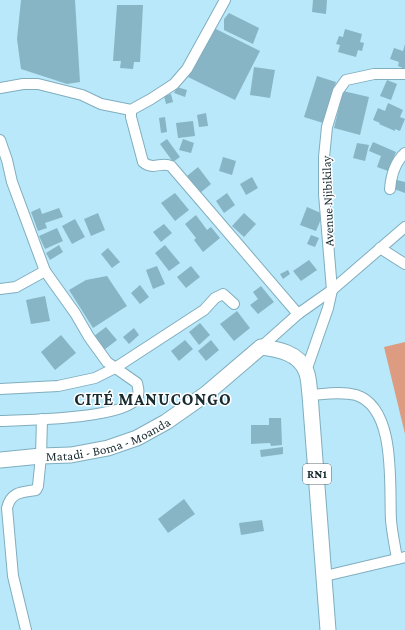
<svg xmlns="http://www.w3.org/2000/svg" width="405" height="630" font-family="'Crimson Pro',serif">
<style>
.green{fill:#dd9c82}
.building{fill:#88b5c6}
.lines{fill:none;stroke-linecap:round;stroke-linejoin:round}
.minor-casing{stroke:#80aebf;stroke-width:12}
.highway-casing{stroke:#80aebf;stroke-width:17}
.minor{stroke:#fff;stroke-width:10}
.highway{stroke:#fff;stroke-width:15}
.labels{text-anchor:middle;stroke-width:3;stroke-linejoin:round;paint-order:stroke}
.shield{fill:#fff;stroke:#5d6a6e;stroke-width:1}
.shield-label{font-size:12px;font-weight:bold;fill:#172a30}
.street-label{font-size:13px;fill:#172a30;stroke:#fff}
.district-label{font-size:17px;font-weight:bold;letter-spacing:1px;fill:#172a30;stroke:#fff}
</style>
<rect width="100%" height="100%" fill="#b8e8f9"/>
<path class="green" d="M405,342v92l-21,-87z"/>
<g class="building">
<path d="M21,0h54l5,82 -13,2 -46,-15 -4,-30z"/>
<path d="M313,0h14l-1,14 -14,-2z"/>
<path d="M117,5h26l-3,57h-6l-1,7 -13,-1 1,-7h-8z"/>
<path d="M229,13l30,15 -6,16 -29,-14v-11z"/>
<path d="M212,29h4l44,22 -25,49 -47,-23z"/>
<path d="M345,29l17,5 -2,8 4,1 -2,8 -4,-1 -2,7 -18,-5 2,-7 -4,-1 3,-8 4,1z"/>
<path d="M405,44v25l-7,-3 1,-4 -9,-3 4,-11 9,3z"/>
<path d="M254,67l21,3 -5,28 -20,-3z"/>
<path d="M317,76l19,6 -13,41 -19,-6z"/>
<path d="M387,80l10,4 -6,16 -11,-4z"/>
<path d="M177,87l10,3 -2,7 -11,-4z"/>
<path d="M343,91l26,6 -9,38 -26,-7z"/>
<path d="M171,94l2,8 -7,2 -2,-8z"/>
<path d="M388,103l15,7 -3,7 5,2 -5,12 -5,-2v2l-16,-7 1,-1 -7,-3 5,-12 7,3z"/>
<path d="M206,113l2,13 -9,1 -2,-12z"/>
<path d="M165,117l2,15 -6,1 -2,-15z"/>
<path d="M193,121l2,15 -17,2 -2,-15z"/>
<path d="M167,139l13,18 -7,5 -13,-18z"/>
<path d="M183,139l11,4 -3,10 -12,-3z"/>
<path d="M373,142l23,10 -8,19 -11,-4 4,-11 -12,-5z"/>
<path d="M357,143l12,2 -4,16 -12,-3z"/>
<path d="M223,157l13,4 -4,14 -13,-4z"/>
<path d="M198,167l13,17 -11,9 -13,-17z"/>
<path d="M252,177l6,11 -12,7 -6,-11z"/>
<path d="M397,180l8,2v11l-11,-4z"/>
<path d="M175,193l14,17 -14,11 -14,-18z"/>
<path d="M227,193l8,12 -11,8 -8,-12z"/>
<path d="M307,207l16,7 -7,17 -16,-6z"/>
<path d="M40,208l2,6 17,-6 4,9 -18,6 2,5 -9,3 -7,-19z"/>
<path d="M98,213l7,17 -14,6 -7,-17z"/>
<path d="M244,213l12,11 -12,13 -12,-11z"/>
<path d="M196,215l11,15 4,-3 9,11 -17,14 -9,-12 2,-2 -11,-14z"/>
<path d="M75,219l10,18 -13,7 -10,-18z"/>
<path d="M164,224l8,9 -11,9 -8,-10z"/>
<path d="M57,228l6,13 -18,8 -6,-13z"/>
<path d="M311,235l8,3 -4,9 -8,-3z"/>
<path d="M59,245l4,7 -13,8 -4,-7z"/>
<path d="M165,245l15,18 -11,8 -14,-18z"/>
<path d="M108,248l12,14 -8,6 -11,-14z"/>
<path d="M309,260l8,10 -16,11 -8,-10z"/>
<path d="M157,266l8,18 -12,5 -7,-19z"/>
<path d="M191,266l9,11 -14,11 -9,-11z"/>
<path d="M288,270l2,4 -7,5 -3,-5z"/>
<path d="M107,276l20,30 -34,22 -24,-38 17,-10z"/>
<path d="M140,285l9,12 -9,7 -9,-11z"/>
<path d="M261,286l13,16 -16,12 -8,-9 8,-6 -5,-7z"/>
<path d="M45,296l5,25 -19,3 -5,-24z"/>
<path d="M237,311l13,17 -16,13 -14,-17z"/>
<path d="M200,323l10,12 -11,10 -10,-13z"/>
<path d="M106,327l11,13 -13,10 -10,-14z"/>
<path d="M134,328l5,7 -10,9 -6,-7z"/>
<path d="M61,335l15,18 -21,17 -14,-18z"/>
<path d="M185,340l8,9 -14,12 -8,-10z"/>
<path d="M211,340l8,10 -13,11 -8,-10z"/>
<path d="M269,418h12l1,27 -11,1 -1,-3 -19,1v-19h18z"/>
<path d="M283,447v7l-22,3 -1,-7z"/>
<path d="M184,499l11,15 -27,19 -10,-14z"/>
<path d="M262,520l2,11 -23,4 -2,-12z"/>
</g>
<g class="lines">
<defs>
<g id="minor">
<path d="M0,88l23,-4h15l44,11 19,9 30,6 20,-11 23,-15 13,-15 38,-69"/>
<path d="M131,110v7l12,45c11,9 18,-1 28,4l127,148"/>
<path d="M0,140l7,20 5,22 33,89 30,42 14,24 18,25 30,21c1,4 3,10 0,15 -12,21 -112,22 -137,23"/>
<path d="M390,189c1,-12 5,-27 15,-36"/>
<path d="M380,248l25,16"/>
<path d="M0,289l16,-2 29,-16"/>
<path d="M261,347l37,-33 34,-24 73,-63"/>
<path d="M306,371l22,-63 4,-18 -8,-96v-37l3,-30 11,-36 8,-11 28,-6h31"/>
<path d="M0,389l58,-3 37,-8 20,-10 89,-58 11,-12 8,-4 11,10"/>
<path d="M310,395c15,-1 31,-4 46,0 41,13 33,92 35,125 1,13 4,26 6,39"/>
<path d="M325,576l80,-19"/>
<path d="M26,630l-13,-54 -6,-68c4,-16 14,-16 29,-18l2,-4 3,-30 1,-37"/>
</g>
<g id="highway">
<path id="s1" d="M0,460l41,-4 30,-1 37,-7 29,-10 29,-16 40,-28 55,-47c17,2 38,6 45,24 3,6 3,17 4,24l18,235"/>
</g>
</defs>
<use href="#minor" class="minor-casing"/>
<use href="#highway" class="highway-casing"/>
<use href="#minor" class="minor"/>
<use href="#highway" class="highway"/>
</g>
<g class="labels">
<rect class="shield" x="303" y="464" width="28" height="20" rx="3"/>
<g class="shield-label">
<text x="317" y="478">RN1</text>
</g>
<g class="street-label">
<text transform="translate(327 201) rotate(-92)" y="5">Avenue Njibikilay</text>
<text dy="5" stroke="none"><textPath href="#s1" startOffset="111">Matadi - Boma - Moanda</textPath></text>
</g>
<g class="district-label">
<text x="153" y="405">CITÉ MANUCONGO</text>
</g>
</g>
</svg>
